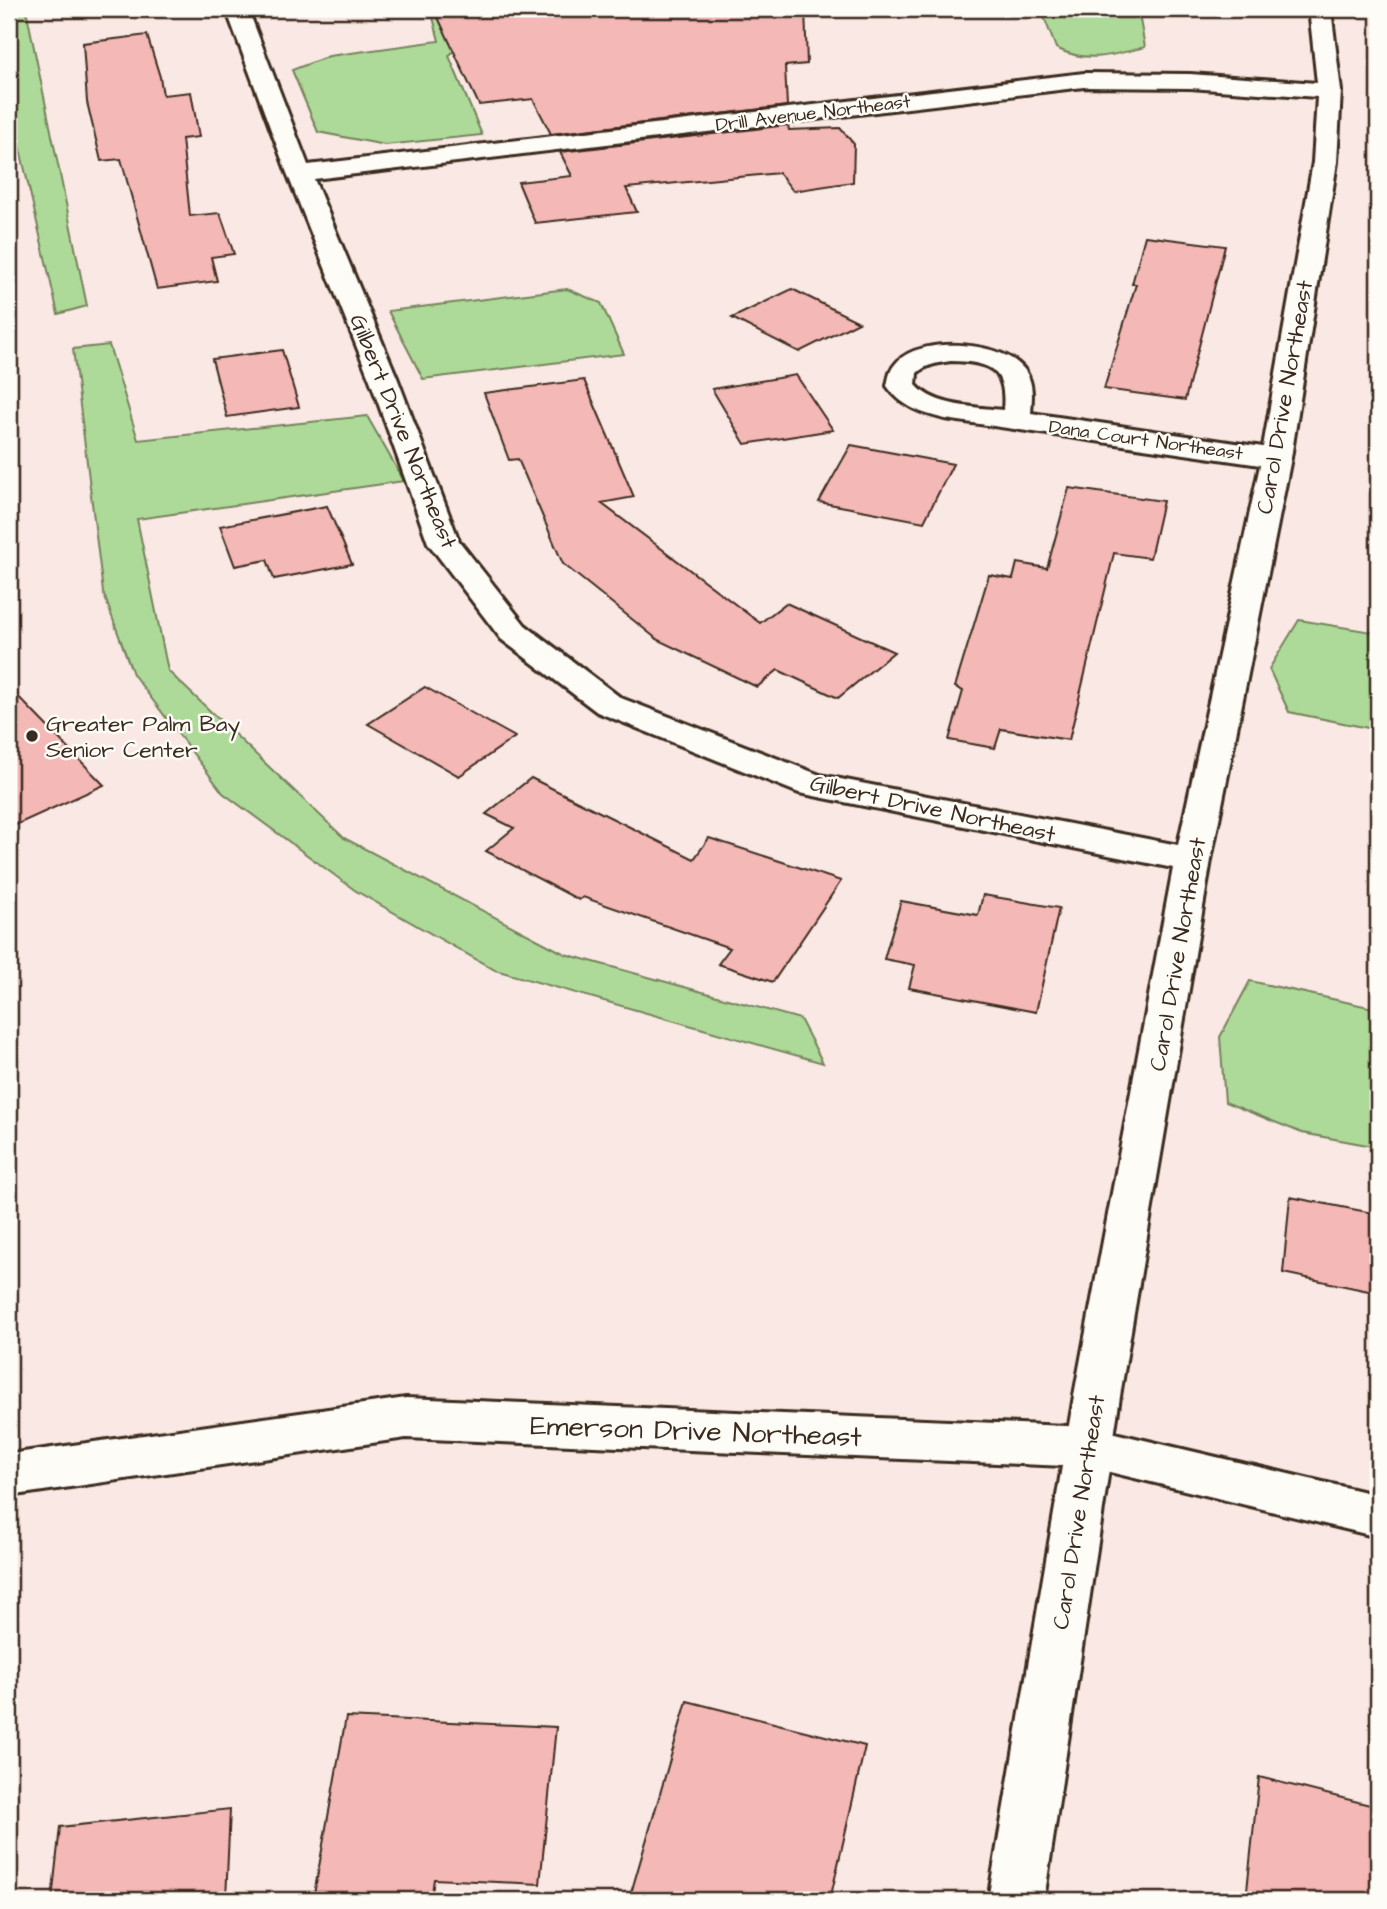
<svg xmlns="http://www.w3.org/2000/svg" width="1387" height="1909" font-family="'Architects Daughter',sans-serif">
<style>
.green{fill:#aeda99;stroke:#74825c;stroke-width:2}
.building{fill:#f4b8b6;stroke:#3b2a1e;stroke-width:2}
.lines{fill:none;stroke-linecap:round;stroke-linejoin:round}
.minor-casing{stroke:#3b2a1e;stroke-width:6}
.tertiary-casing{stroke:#3b2a1e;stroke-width:6}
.minor{fill:#fdfcf7;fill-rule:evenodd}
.tertiary{fill:#fdfcf7;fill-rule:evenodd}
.poi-dot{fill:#3b2a1e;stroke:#fdfcf7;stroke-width:2.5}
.labels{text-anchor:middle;stroke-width:5;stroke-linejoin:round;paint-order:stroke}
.far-street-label{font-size:19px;fill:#3b2a1e;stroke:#fdfcf7}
.street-label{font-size:23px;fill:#3b2a1e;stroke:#fdfcf7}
.poi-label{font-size:23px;fill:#3b2a1e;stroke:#fdfcf7;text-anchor:start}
.near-street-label{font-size:28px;fill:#3b2a1e;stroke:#fdfcf7}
</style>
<rect width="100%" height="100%" fill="#fae8e4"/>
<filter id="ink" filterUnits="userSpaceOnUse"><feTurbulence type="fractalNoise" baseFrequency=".0143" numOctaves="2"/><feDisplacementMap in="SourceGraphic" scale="14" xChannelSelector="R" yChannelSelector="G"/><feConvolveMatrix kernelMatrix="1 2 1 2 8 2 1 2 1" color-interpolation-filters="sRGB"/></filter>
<g filter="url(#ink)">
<g class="green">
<path d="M9,9h17l61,297 -29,8 -49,-213z"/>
<path d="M431,9h22l12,29 -16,18 33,79 -97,10 -67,-13 -26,-62 37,-14 110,-15z"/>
<path d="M1041,9h97l7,38c-32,8 -58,17 -89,1z"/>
<path d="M567,289l34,14 23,51 -201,25 -35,-68z"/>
<path d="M109,345l29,95 229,-24 37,65 -267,38 31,152 176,167 221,116 235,65 23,44 -328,-93 -139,-79 -133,-98 -90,-119 -30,-82 -30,-243z"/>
<path d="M1299,620l79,13v97l-89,-18 -20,-43z"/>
<path d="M1250,981l128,28v138l-76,-14 -77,-31 -5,-65z"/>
</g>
<g class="building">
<path d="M434,9h371l2,55 -22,2 2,40 -236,28 -18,-35 -54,6z"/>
<path d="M147,35l13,42 3,18 28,-3 8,45 -17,2 8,77 30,-3 14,41 -23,3 6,24 -60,8 -36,-130 -20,2 -14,-59 -4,-59z"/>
<path d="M788,125l1,5 51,-2 14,16 -1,38 -60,9 -14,-18 -153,15 11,24 -102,11 -17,-41 54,-6 -12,-24z"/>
<path d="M1145,236l80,10 -40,154 -81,-11 32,-105h-4z"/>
<path d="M792,289l67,33 -60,30 -67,-34z"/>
<path d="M282,350l17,57 -72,10 -15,-58z"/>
<path d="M796,375l37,55 -88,14 -33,-55z"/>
<path d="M584,380l50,117 -33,6 159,120 26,-20 108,49 -56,46 -60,-28 -21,17 -99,-47 -95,-76 -45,-105 -9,1 -25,-67z"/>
<path d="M851,445l102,19 -29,58 -105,-20z"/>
<path d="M1069,488l94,13 -13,57 -36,-5 -45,187 -68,-11 -6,19 -46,-8 14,-49 -8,-4 34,-112 24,4 4,-16 30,5z"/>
<path d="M327,506l25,58 -78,15 -7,-19 -32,6 -15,-40z"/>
<path d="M9,687l95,98 -95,43z"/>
<path d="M425,687l90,50 -56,39 -91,-52z"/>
<path d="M531,778l163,81 15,-21 132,43 -68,101 -55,-18 12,-16 -147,-51 -4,3 -93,-49 28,-23 -28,-14z"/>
<path d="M983,895l76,13 -23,104 -127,-24 6,-23 -31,-6 17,-58 77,14z"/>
<path d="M1290,1197l88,17v79l-95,-20z"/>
<path d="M687,1701l178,45 -35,154h-201z"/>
<path d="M346,1717l210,10 -16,157 -106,-5 -3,21h-118z"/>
<path d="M1259,1777l119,30v93h-132z"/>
<path d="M230,1809l-4,91h-174l8,-73z"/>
</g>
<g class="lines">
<defs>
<path id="minor" d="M226,9h22l60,156 776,-92 106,1 127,9 -8,-74h22l10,82 -4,71 -46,296 -80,402 -90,530 -77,510h-56l87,-510 98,-522 -374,-75 -202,-81 -96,-73 -73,-96 -58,-163 -83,-207zM1084,87l106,1 127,9 -4,65 -50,285 -232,-34c1,-14 3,-28 -5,-41 -19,-31 -105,-37 -129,-10 -7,7 -8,14 -10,24 15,21 34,27 58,33l315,46 -82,380 -358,-70 -199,-77 -96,-73 -66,-84 -61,-161 -84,-201zM951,361c38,1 56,7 52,49 -26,-3 -69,-3 -87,-25l1,-12c10,-9 21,-10 34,-12z"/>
<path id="tertiary" d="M406,1398l683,29 289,68v42l-289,-70 -683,-29 -397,58v-42z"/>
</defs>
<use href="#minor" class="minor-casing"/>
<use href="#tertiary" class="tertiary-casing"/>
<use href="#minor" class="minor"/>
<use href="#tertiary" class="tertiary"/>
</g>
</g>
<circle class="poi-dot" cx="32" cy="736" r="7"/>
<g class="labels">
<g class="far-street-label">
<text transform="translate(813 112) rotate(-7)" y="7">Drill Avenue Northeast</text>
<text transform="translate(1146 439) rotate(8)" y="7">Dana Court Northeast</text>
</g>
<g class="street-label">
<text transform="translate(1284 397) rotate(-80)" y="8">Carol Drive Northeast</text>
<text transform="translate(404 431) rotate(68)" y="8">Gilbert Drive Northeast</text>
<text transform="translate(933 808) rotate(12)" y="8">Gilbert Drive Northeast</text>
<text transform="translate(1177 954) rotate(-80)" y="8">Carol Drive Northeast</text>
<text transform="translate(1078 1512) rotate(-81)" y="8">Carol Drive Northeast</text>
</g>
<g class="poi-label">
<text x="46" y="731">Greater Palm Bay<tspan x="46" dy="26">Senior Center</tspan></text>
</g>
<g class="near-street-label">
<text transform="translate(696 1430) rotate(2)" y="10">Emerson Drive Northeast</text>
</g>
</g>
<rect width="1387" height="1909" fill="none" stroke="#fdfcf7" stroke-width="35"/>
<rect x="18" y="18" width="1352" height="1874" fill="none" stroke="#3b2a1e" stroke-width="2.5" filter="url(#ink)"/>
</svg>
